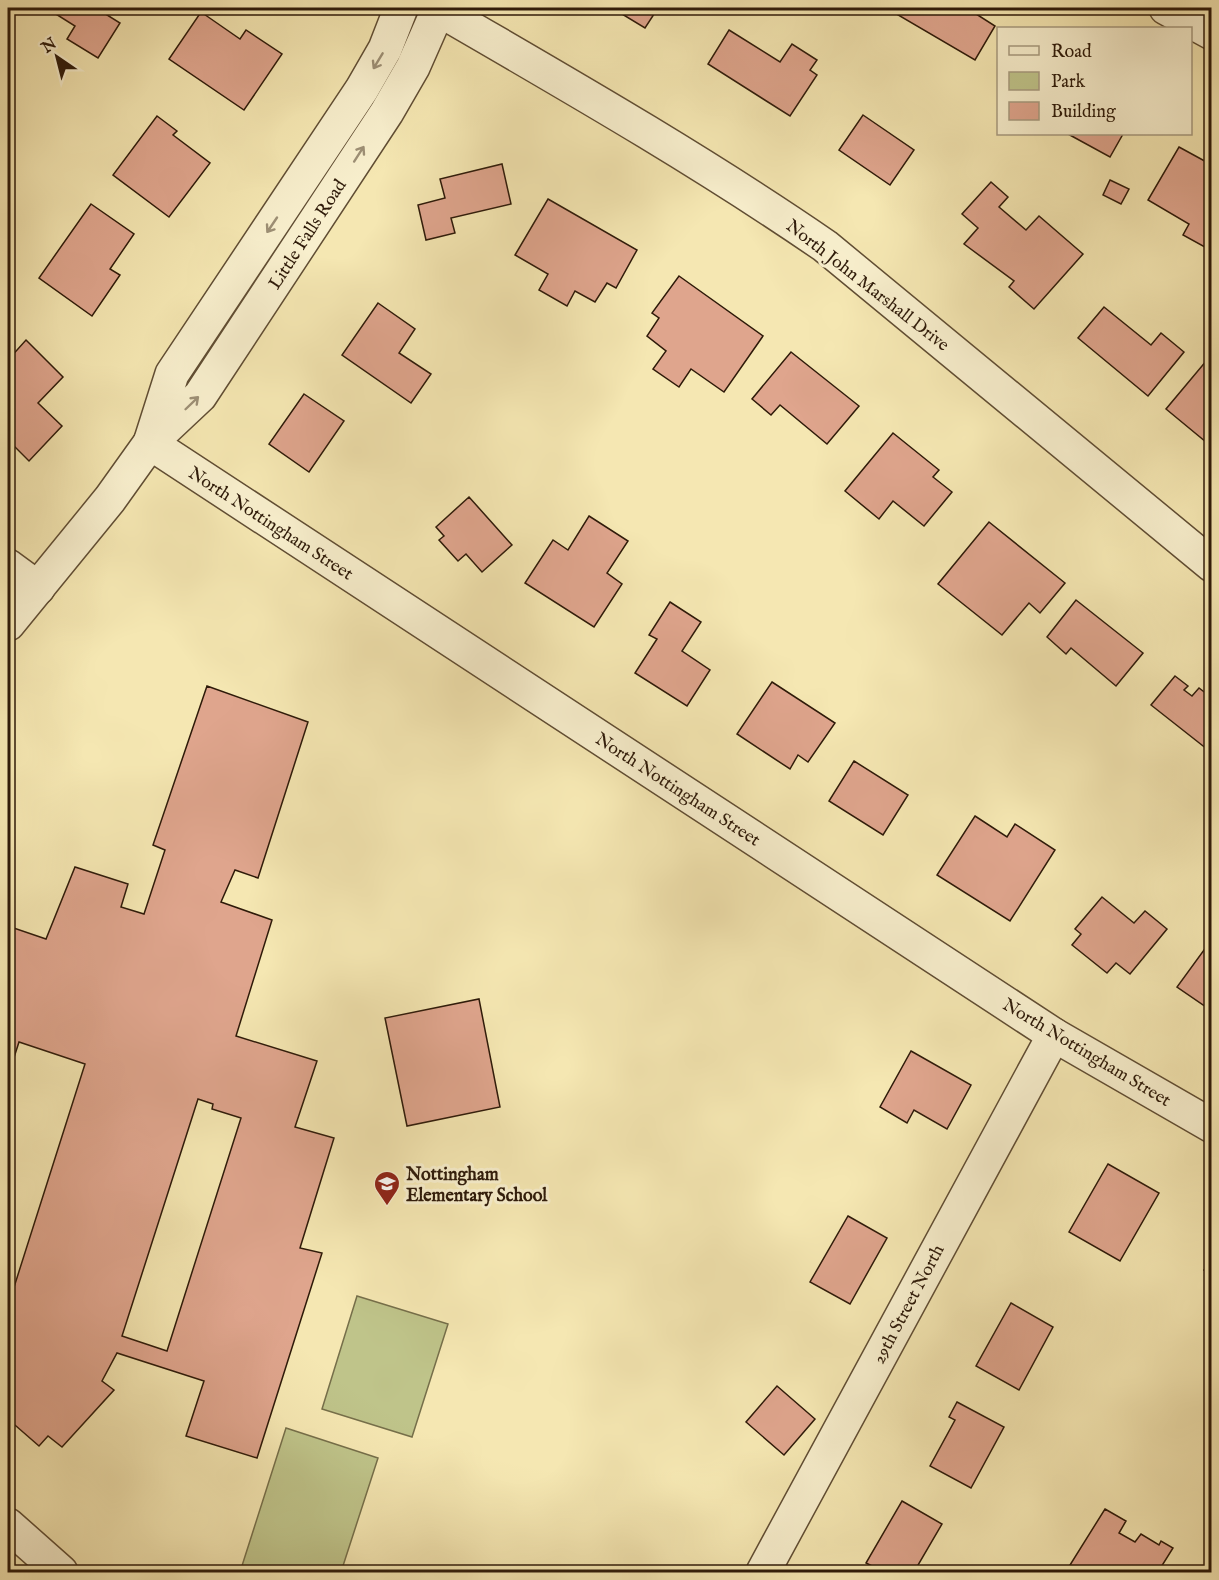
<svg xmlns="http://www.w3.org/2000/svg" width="1219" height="1580" font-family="'IM FELL English',serif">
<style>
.green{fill:#bfc48a;stroke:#766f4a;stroke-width:1.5}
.building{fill:#dfa58d;stroke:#2e1a09;stroke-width:1.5;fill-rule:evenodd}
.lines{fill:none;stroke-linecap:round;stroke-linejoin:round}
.minor-casing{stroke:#604d33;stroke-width:36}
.tertiary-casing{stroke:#604d33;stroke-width:36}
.minor{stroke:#f8efcd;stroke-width:33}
.tertiary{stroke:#f8efcd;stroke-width:33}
.oneway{stroke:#9d8f75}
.labels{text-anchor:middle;stroke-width:6;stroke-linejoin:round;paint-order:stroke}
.street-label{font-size:18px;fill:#2e1a09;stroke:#f8efcd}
.poi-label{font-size:18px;font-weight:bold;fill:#2e1a09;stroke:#f8efcd;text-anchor:start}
</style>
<rect width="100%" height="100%" fill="#f5e7b2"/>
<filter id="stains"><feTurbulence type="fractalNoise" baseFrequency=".00333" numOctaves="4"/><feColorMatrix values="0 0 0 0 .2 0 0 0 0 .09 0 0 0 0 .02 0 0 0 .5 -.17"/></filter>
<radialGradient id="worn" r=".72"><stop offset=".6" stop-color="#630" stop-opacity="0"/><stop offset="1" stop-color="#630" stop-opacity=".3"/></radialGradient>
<g class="green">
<path d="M357,1296l91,28 -36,113 -90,-28z"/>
<path d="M286,1428l92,30 -37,114h-101z"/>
</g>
<g class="building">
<path d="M53,8h43l24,15 -22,35 -31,-19 8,-13 -24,-15z"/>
<path d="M612,8h46l-13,20z"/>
<path d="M895,8h81l-3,4 22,14 -20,34 -82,-48z"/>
<path d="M201,12l39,27 6,-9 36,24 -38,56 -75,-51z"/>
<path d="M729,30l51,32 12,-18 25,16 -7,10 7,5 -27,41 -82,-52z"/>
<path d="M863,115l51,35 -24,35 -51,-35z"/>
<path d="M157,116l20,15 -4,4 37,28 -41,54 -56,-42z"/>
<path d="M1068,134h55l-13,23z"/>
<path d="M1179,147l33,18v86l-29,-16 6,-11 -41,-24z"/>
<path d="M502,164l9,40 -60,14 4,15 -29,7 -8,-35 27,-7 -5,-19z"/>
<path d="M1110,180l19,9 -8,15 -18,-9z"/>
<path d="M991,182l17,15 -9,10 27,23 13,-14 44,38 -49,55 -25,-22 5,-6 -50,-37 14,-16 -16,-14z"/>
<path d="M548,199l89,51 -21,38 -9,-5 -12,19 -20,-11 -8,15 -28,-16 9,-16 -33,-19z"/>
<path d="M91,204l43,30 -24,35 10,6 -28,41 -53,-38z"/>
<path d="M679,276l84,60 -39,56 -33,-23 -12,18 -26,-18 13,-18 -19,-15 12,-18 -7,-5z"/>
<path d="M378,303l37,26 -16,24 32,21 -20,29 -69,-48z"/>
<path d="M1104,307l47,38 10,-12 23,19 -36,44 -70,-58z"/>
<path d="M26,340l37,37 -25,26 24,23 -33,35 -21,-21v-80z"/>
<path d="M791,352l68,54 -32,38 -47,-39 -9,10 -19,-16z"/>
<path d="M1212,354v87l-3,-2 -3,3 -40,-33z"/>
<path d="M304,394l40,27 -35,51 -40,-28z"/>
<path d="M893,433l46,37 -6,7 19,15 -28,34 -31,-25 -14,18 -34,-28z"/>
<path d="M469,497l43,48 -30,27 -16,-18 -8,7 -19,-21 5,-4 -8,-9z"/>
<path d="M589,516l39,25 -21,32 15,11 -28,43 -69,-44 28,-43 15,10z"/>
<path d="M989,522l76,61 -25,30 -11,-10 -27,32 -64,-51z"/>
<path d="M1076,600l67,53 -27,33 -45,-38 -5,6 -19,-17z"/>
<path d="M670,602l31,20 -19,29 28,19 -23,36 -52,-33 22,-34 -8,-4z"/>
<path d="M1175,676l13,10 -4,4 8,6 7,-8 13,10v55l-61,-48z"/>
<path d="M772,682l63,41 -27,39 -10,-7 -8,14 -53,-35z"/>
<path d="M207,686l101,36 -50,156 -23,-8 -14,32 51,18 -36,116 81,25 -22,66 39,11 -34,110 22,5 -65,205 -71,-22 18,-55 -87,-28 -15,28 12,9 -52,57 -14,-11 -9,10 -31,-27v-113l77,-242 -66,-22 -11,34v-150l38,13 29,-72 53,17 -7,23 23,7 21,-64 -12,-5zM198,1099l15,5 -1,5 29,9 -74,233 -45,-15z"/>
<path d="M854,761l54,34 -25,40 -54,-34z"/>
<path d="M975,816l32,21 8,-13 40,26 -45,71 -73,-46z"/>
<path d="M1102,897l32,26 11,-12 22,18 -37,45 -14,-11 -9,10 -35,-28 9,-11 -6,-5z"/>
<path d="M1212,939v72l-35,-24z"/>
<path d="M479,999l21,108 -93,19 -22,-108z"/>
<path d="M911,1051l60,34 -24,44 -33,-19 -7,13 -27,-16z"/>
<path d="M1108,1164l51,29 -39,68 -51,-29z"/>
<path d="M848,1216l39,22 -37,66 -40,-22z"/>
<path d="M1212,1259v16l-8,-5z"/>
<path d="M1011,1303l42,24 -34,63 -43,-24z"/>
<path d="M777,1386l38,33 -31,36 -38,-33z"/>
<path d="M957,1402l47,25 -33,61 -41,-22 25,-46 -6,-3z"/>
<path d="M902,1501l40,23 -28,48h-30l-18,-9z"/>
<path d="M1105,1509l21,12 -7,12 16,9 6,-8 18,11 2,-4 12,7 -15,24h-76l-12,-7z"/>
</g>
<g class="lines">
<defs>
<g id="minor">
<path d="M436,8c131,76 264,152 389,238l387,319"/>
<path d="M150,443l904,592 158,91"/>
<path d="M8,566l30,22"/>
<path d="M8,1525l53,47"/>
<path d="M763,1572l291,-537"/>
</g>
<g id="tertiary">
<path d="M1166,8l46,25"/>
<path d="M151,440l21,-66 190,-285 23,-40 16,-41"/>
<path d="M8,624l102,-125 40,-56 50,-47 187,-284 26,-45 26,-59"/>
</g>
</defs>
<use href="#minor" class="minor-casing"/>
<use href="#tertiary" class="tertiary-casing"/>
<use href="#minor" class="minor"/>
<use href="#tertiary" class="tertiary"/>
</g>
<defs><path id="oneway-shaft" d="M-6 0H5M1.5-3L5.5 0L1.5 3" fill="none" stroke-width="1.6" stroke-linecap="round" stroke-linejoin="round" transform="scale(1.5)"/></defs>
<g class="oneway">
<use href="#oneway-shaft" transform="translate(378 61) rotate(121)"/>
<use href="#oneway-shaft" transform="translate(359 154) rotate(-57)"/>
<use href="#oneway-shaft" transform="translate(272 225) rotate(124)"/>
<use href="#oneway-shaft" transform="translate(192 403) rotate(-44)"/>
</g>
<defs>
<symbol id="school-pin" viewBox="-11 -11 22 30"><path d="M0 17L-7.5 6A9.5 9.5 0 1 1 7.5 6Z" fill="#8f2418" stroke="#f8efcd"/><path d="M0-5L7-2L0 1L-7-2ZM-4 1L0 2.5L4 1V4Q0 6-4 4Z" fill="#fff"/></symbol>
</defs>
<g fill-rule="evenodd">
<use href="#school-pin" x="372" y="1169" width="30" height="40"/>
</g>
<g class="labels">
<g class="street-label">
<text transform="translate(307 234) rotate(-57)" y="6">Little Falls Road</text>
<text transform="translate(868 285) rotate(38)" y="6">North John Marshall Drive</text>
<text transform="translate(271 523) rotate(33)" y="6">North Nottingham Street</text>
<text transform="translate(678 789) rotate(33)" y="6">North Nottingham Street</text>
<text transform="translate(1087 1052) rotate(31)" y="6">North Nottingham Street</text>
<text transform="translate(908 1304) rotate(-62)" y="6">29th Street North</text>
</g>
<g class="poi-label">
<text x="406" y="1180">Nottingham<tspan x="406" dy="21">Elementary School</tspan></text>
</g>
</g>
<rect width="1219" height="1580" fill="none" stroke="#f5e7b2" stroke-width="30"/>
<rect x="9" y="9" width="1201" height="1562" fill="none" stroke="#2e1a09" stroke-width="3"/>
<rect x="15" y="15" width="1189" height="1550" fill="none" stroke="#2e1a09" stroke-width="1.5"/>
<rect x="997" y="27" width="195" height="108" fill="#f8efcd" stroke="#a79a7f" stroke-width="1.5"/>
<rect x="1009" y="46" width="30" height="9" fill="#f8efcd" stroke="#a79a7f" stroke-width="1.5"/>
<text x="1051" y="57" font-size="18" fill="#2e1a09">Road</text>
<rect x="1009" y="72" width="30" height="18" fill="#bfc48a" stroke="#a79a7f" stroke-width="1.5"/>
<text x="1051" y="87" font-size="18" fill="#2e1a09">Park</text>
<rect x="1009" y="102" width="30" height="18" fill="#dfa58d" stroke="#a79a7f" stroke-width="1.5"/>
<text x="1051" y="117" font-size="18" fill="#2e1a09">Building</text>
<g transform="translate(57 57) rotate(325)" stroke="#f8efcd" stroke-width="4.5" paint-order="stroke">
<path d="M0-4.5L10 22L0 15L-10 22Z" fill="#2e1a09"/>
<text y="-9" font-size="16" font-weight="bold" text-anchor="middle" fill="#2e1a09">N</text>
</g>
<rect width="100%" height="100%" filter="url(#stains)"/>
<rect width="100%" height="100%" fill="url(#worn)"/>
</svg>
